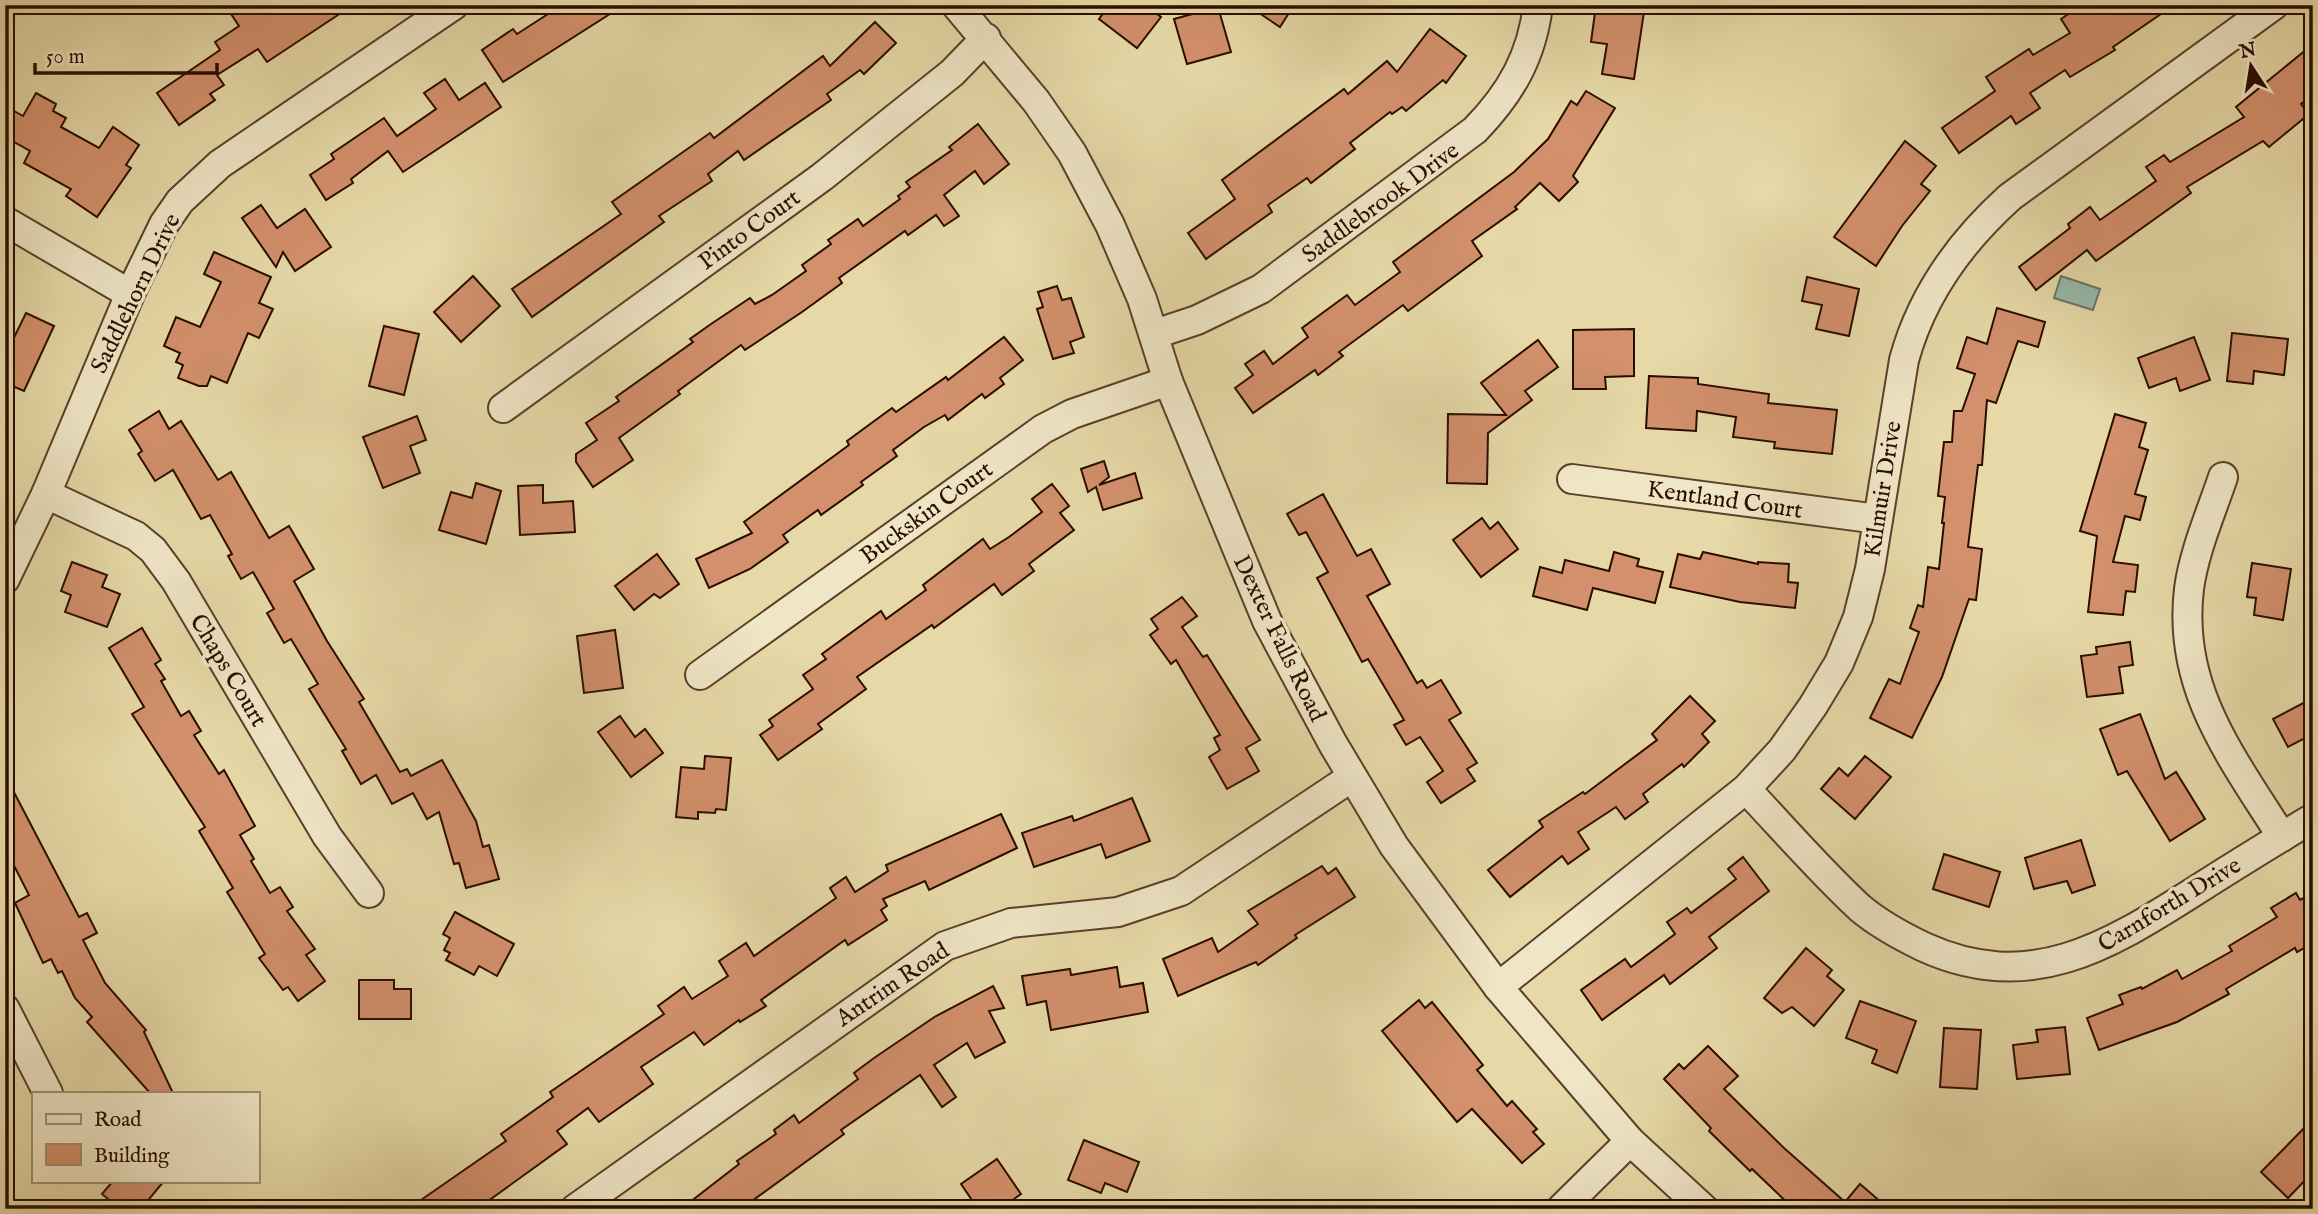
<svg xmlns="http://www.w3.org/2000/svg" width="2318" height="1214" font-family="'IM FELL English',serif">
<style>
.water{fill:#96baab;stroke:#6b7467;stroke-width:2}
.building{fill:#d2906c;stroke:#2a0c00;stroke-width:2}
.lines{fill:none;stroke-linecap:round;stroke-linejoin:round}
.minor-casing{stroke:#593f2a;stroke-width:32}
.minor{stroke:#efe6c6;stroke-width:28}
.labels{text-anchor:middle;stroke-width:7;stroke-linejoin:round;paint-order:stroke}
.street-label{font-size:24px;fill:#2a0c00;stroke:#efe6c6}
</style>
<rect width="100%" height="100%" fill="#e6d9a7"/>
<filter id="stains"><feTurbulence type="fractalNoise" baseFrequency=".00286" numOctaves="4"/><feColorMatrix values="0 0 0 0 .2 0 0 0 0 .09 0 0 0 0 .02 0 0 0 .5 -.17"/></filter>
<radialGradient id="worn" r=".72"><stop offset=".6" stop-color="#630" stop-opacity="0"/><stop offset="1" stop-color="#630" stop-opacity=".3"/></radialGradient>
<path class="water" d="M2061,276l39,13 -7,21 -39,-12z"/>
<g class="building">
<path d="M225,5h128l-86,57 -9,-13 -41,26 7,10 -14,9 5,6 -36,25 -22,-32 63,-43 -5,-8 24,-16z"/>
<path d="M562,5h62l-121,77 -21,-32 31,-21 4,5z"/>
<path d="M1109,5h37l15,12 -24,31 -38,-29z"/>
<path d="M1247,5h47l-14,22z"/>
<path d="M1596,5h49l-11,74 -32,-5 5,-30 -16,-2z"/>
<path d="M2082,5h92l-61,42 2,3 -45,27 -5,-7 -35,23 10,15 -24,16 -5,-8 -52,37 -17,-25 53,-37 -9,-14 43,-28 4,6 37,-22 -9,-14z"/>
<path d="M1218,7l13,45 -44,12 -13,-45z"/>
<path d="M875,22l21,21 -32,31 -4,-4 -33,24 4,6 -87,60 -6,-9 -30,23 4,7 -53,35 5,6 -132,95 -20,-28 109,-75 -9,-12 98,-69 4,5 109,-82 7,10z"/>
<path d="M1430,29l36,27 -20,27 -3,-3 -37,31 -4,-4 -10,7 -2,-2 -40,31 5,6 -44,34 -4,-5 -39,27 4,7 -66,47 -18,-26 47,-34 -13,-19 122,-91 4,5 39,-33 10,11z"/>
<path d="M2313,44v51l-12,9 8,10 -40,33 -6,-6 -76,46 4,6 -95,68 -9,-11 -51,40 -17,-23 51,-39 -2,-4 22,-17 10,13 56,-39 -10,-14 18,-12 6,7 74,-45 -8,-10z"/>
<path d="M445,79l14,21 26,-17 16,24 -98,65 -15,-21 -37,28 2,4 -27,17 -16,-25 24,-16 -3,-5 53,-36 13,18 39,-27 -12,-16z"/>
<path d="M1586,91l29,17 -42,68 5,6 -19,19 -19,-18 -25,24 2,2 -45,32 10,15 -74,55 -5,-6 -64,47 4,4 -25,19 -3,-5 -62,43 -18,-25 18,-13 -8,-11 19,-13 9,13 35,-27 -6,-9 45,-33 8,10 45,-33 -7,-10 121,-90 34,-33 23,-38 6,4z"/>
<path d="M36,93l20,11 -3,7 13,7 -5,9 38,21 14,-21 26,18 -13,20 5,3 -34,49 -31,-21 5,-7 -47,-26 6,-12 -25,-14v-31l18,10z"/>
<path d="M978,124l31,40 -25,20 -9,-13 -31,24 15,21 -15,10 -8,-11 -28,20 -3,-4 -66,47 3,5 -40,29 -57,38 -4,-5 -63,46 2,3 -61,44 14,22 -40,27 -17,-25v-8l21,-14 -11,-17 33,-22 -3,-4 77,-55 -3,-3 21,-15 39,-26 5,6 17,-9 34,-24 -4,-6 29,-21 -3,-4 30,-21 5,7 37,-27 -2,-3 12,-9 -4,-5 46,-32 -3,-3z"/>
<path d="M1905,141l31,25 -15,18 9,7 -28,35 -26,40 -42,-29z"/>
<path d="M261,205l16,23 28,-19 26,38 -36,24 -12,-19 -7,15 -34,-49z"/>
<path d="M214,252l57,25 -12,26 14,6 -14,29 -11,-5 -21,50 -16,-7 -4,10h-8l-21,-8 5,-13 -7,-3 4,-9 -16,-7 12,-29 24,10 21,-45 -17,-8z"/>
<path d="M473,276l27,30 -39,36 -27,-30z"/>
<path d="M1807,277l52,12 -10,47 -33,-7 6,-24 -20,-4z"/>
<path d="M1057,286l5,14 9,-2 13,39 -14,5 4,11 -21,6 -16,-50 6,-2 -5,-15z"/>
<path d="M1997,308l48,14 -7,25 -20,-6 -22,62 -9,-3 -5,65h-4l-10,82 14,2 -6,51 -7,-1 -27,78 -30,61 -42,-20 19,-39 11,5 19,-52 -9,-4 8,-23 5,2 5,-40 11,2 5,-46h-2l3,-26 -7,-1 6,-54h8l2,-31h8l13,-37 -18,-6 10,-31 20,7z"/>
<path d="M26,313l28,13 -30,65 -19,-8v-27z"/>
<path d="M384,326l35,8 -15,61 -35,-9z"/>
<path d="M1634,329v47l-29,1 1,12h-33v-59z"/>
<path d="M2232,333l56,6 -4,36 -30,-4 -1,13 -26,-3z"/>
<path d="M1004,337l19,23 -23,18 4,6 -19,14 -3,-4 -34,26 -3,-5 -21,12 -31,23 4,6 -36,26 2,3 -42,30 -3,-5 -35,25 5,7 -38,27 -41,19 -13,-29 56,-26 -8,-11 105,-77 -2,-4 45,-33 4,4 50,-35 2,3z"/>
<path d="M2194,337l16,43 -30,11 -4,-13 -27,10 -11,-30z"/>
<path d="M1538,340l20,27 -33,24 7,9 -44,33 -1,51 -40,-1 1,-69 58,1 -25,-32z"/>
<path d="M1649,376l49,2v6l71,10 -1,9 69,7 -5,44 -58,-6 1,-6 -42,-5 3,-20 -39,-6 -1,20 -50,-3z"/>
<path d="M159,411l10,18 12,-8 37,59 13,-8 38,66 20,-12 25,43 -20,12 33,60 37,58 -5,3 41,70 7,-3 4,7 31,-16 34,61 7,26 6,-2 10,34 -33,9 -7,-25 -5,1 -15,-52 -12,7 -14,-26 -21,11 -16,-29 -15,9 -19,-33 4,-2 -37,-60 9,-5 -27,-45 -7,4 -17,-30 7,-4 -21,-37 -12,7 -13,-23 4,-2 -22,-39 -9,4 -28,-49 -18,11 -17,-27 4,-3 -13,-21z"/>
<path d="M2115,414l31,9 -7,24 9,3 -13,44 11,3 -6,23 -15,-4 -12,46 25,3 -3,27 -9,-1 -3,24 -35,-3 9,-76 -17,-5z"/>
<path d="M417,416l9,24 -16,6 10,27 -37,15 -20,-51z"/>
<path d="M1104,461l5,16 -10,8 36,-12 7,25 -39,12 -7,-23 -8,5 -7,-23z"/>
<path d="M476,483l25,8 -15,53 -47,-14 12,-38 21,6z"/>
<path d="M1052,484l17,22 -9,7 14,17 -45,34 5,7 -32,24 -8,-11 -60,44 -2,-3 -75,52 9,12 -48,35 4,5 -44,31 -18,-25 13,-9 -4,-6 44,-31 -10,-14 23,-16 -4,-5 59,-43 5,8 40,-29 -3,-5 60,-46 7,10 19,-12 33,-25 -10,-13z"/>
<path d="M543,485v18l30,-2 2,31 -55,3 -2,-49z"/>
<path d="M1323,494l34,62 14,-7 19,35 -23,12 50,87 5,-3 5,8 14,-8 20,33 -12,7 28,43 -10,6 8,12 -34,22 -14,-21 16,-11 -23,-34 -14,8 -12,-20 10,-5 -36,-61 -6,3 -45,-84 11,-6 -22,-40 -7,3 -12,-21z"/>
<path d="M1482,518l8,11 8,-7 20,27 -37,28 -28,-37z"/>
<path d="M1614,552l25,7 -2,7 26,6 -8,31 -62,-15 -6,22 -54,-14 7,-29 22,6 3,-13 44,11z"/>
<path d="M1703,552l55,12v-2l31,2 -1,18 10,1 -3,25 -55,-6 -70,-15 8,-33 22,5z"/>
<path d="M657,554l22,30 -19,14 -6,-4 -20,16 -19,-24z"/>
<path d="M72,562l35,13 -5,12 18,7 -13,33 -42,-15 6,-17 -10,-4z"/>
<path d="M2252,563l39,6 -8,51 -29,-5 2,-17 -9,-1z"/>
<path d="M1182,597l15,19 -15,11 21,30 4,-2 53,85 -14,8 13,23 -32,18 -18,-32 11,-7 -6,-12 6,-3 -44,-75 -5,4 -21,-29 8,-6 -7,-10z"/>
<path d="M142,628l19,32 -6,4 10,15 -4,2 20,35 8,-5 12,20 -7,4 25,39 5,-4 31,56 -15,9 14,24 -3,2 19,32 10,-6 13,20 -6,4 28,38 -9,6 19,26 -27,20 -10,-14 -5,3 -24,-32 6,-4 -38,-62 6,-4 -34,-57 6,-4 -73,-113 12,-7 -35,-59z"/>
<path d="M615,630l8,58 -39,5 -7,-57z"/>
<path d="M2130,642l3,23 -14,2 4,26 -36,4 -6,-41 16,-2 -1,-7z"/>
<path d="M1690,696l25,25 -13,13 7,8 -25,25 -2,-3 -39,30 5,8 -23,17 -9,-12 -38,25 11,17 -21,15 -6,-8 -52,41 -22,-27 55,-43 -4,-6 44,-29 2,2 72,-54 -5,-6z"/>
<path d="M2313,698v36l-25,13 -15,-28z"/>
<path d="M2140,714l25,65 11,-7 29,47 -35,22 -43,-70 -9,4 -18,-46z"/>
<path d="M620,716l15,21 10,-8 18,24 -32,24 -33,-45z"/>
<path d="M705,756l26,2 -5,52 -10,-1 -1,4 -17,-1v7l-22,-2 5,-50 23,2z"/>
<path d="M1865,756l26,21 -36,42 -34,-30 18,-21 9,8z"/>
<path d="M5,775l74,142 8,-4 10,20 -14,7 22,43 41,47 -2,2 29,61h-23l-63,-71 5,-5 -17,-19 -13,-27 -4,2 -7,-14 -8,4 -28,-60 14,-8 -24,-47z"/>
<path d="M1132,798l18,43 -44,17 -5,-14 -67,23 -12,-34 50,-17 2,5z"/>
<path d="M1001,814l16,34 -88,42 -4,-9 -42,18 4,7 -6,4 6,10 -39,25 -3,-5 -84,60 5,6 -26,16 -1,-2 -35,25 -10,-13 -53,35 12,17 -54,38 -11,-14 -31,23 10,13 -90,65h-69l98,-68 -5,-7 52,-37 -3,-5 114,-78 -6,-8 26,-19 8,12 36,-23 -9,-15 27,-18 8,13 82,-58 -6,-10 16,-11 9,15 33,-21 -2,-6z"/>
<path d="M2081,840l14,45 -23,8 -5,-12 -33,8 -9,-31z"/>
<path d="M1944,854l56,18 -11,35 -56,-18z"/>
<path d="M1743,857l26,34 -60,46 8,11 -47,36 -6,-9 -62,45 -21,-30 44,-31 6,8 44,-33 -8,-12 20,-14 4,5 45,-34 -8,-10z"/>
<path d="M1322,866l6,8 8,-6 19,29 -60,38 2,3 -39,27 -2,-3 -78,34 -15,-37 49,-21 6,14 40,-28 -10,-13z"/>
<path d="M2296,893l4,7 13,-7v50l-16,9 -2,-4 -69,41 3,5 -52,28 -78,28 -12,-32 36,-14 -4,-9 22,-8 1,2 35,-19 5,9 50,-28 -3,-5 48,-29 -6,-9z"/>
<path d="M455,912l59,32 -17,32 -18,-10 -5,9 -28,-15 4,-7 -6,-3 6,-12 -7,-4z"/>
<path d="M1806,948l26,22 -5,6 17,14 -30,36 -22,-19 -10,6 -18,-15z"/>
<path d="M1117,967l3,20 23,-4 5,29 -97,18 -5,-29 -19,4 -5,-29 48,-7 1,6z"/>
<path d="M359,980h35v9h17v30h-52z"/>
<path d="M993,986l11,22 -15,3 16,31 -30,16 -8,-15 -33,22 22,32 -14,10 -22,-32 -79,55 3,4 -103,75h-60l58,-45 -2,-3 39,-27 -2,-4 20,-15 5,8 59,-44 -4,-6 20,-15 62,-42z"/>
<path d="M1419,1000l6,8 7,-6 51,63 -6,5 30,36 5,-5 25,28 -4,3 11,12 -22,19 -50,-54 -15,13 -75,-91z"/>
<path d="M1860,1001l56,20 -19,52 -25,-10 5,-13 -31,-12z"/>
<path d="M2065,1027l5,47 -53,5 -4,-34 25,-3 -2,-12z"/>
<path d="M1944,1028l37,2 -4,59 -37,-2z"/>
<path d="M1708,1046l30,30 -14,13 60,59 61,54 15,-18 29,25h-95l-42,-40 -2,2 -41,-40 2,-3 -47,-49 15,-15 5,5z"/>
<path d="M2313,1119v53l-25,26 -27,-26z"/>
<path d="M1084,1140l55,22 -12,30 -22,-9 -4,10 -33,-13z"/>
<path d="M997,1159l24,35 -21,15 -5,-8 -17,8 -17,-25z"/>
<path d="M113,1181h51l-23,28h-21l-18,-15z"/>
</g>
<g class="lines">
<defs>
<g id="minor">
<path d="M956,5l80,96 36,52 38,72 32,74 26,82 99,240 66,123 61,102 104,141 132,154 74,68"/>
<path d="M5,221l125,73"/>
<path d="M1155,334l42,-14 64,-31 214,-159c36,-37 57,-74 63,-125"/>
<path d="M503,408l319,-231 130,-104 34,-35"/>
<path d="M2223,477c-12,36 -29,74 -34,112 -12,100 43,168 93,248"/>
<path d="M1572,479l306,40"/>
<path d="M46,494l90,42 17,14 23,31 151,255 42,57"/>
<path d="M5,579l41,-85 84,-200 34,-70 16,-23 40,-37 234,-159"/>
<path d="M700,675l343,-246 29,-15 96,-33"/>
<path d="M1746,789c37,39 74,82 114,119 19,16 41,28 64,39 105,48 183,0 271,-56 39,-25 78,-49 118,-73"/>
<path d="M1498,987l248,-198 36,-39 31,-44 26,-43 19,-46 12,-48 34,-209c18,-66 56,-118 106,-163l264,-192"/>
<path d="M5,1009l43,84"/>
<path d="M575,1209l370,-263 66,-23 107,-11 63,-21 171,-114"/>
<path d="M1561,1209l69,-68"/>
</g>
</defs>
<use href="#minor" class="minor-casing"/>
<use href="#minor" class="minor"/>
</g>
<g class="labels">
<g class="street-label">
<text transform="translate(1380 202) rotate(-36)" y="8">Saddlebrook Drive</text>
<text transform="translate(749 229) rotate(-36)" y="8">Pinto Court</text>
<text transform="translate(135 293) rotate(-64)" y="8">Saddlehorn Drive</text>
<text transform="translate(1882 489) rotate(-81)" y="8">Kilmuir Drive</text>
<text transform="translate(1725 499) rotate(8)" y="8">Kentland Court</text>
<text transform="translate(926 512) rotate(-36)" y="8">Buckskin Court</text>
<text transform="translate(1280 638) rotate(64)" y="8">Dexter Falls Road</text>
<text transform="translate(229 670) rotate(59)" y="8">Chaps Court</text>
<text transform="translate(2169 904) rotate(-31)" y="8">Carnforth Drive</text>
<text transform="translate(892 984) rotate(-34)" y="8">Antrim Road</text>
</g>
</g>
<rect width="2318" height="1214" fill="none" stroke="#e6d9a7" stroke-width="28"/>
<rect x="7" y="7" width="2304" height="1200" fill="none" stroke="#2a0c00" stroke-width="3.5"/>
<rect x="14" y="14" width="2290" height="1186" fill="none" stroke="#2a0c00" stroke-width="2"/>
<rect x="32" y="1092" width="228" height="91" fill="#efe6c6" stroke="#a08f77" stroke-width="2"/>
<rect x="46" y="1114" width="35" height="10" fill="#efe6c6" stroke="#a08f77" stroke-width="2"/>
<text x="94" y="1126" font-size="21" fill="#2a0c00">Road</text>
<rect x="46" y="1144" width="35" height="21" fill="#d2906c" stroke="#a08f77" stroke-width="2"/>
<text x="94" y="1162" font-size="21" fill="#2a0c00">Building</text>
<g transform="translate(2251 66) rotate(348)" stroke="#efe6c6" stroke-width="5" paint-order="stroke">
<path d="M0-5L12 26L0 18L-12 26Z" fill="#2a0c00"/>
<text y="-10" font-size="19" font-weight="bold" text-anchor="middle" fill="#2a0c00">N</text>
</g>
<path d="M35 63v10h182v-10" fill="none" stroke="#2a0c00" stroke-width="3.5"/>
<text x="46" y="63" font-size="21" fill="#2a0c00" stroke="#efe6c6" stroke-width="5" paint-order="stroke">50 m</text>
<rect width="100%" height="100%" filter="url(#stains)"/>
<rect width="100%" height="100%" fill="url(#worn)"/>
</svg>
